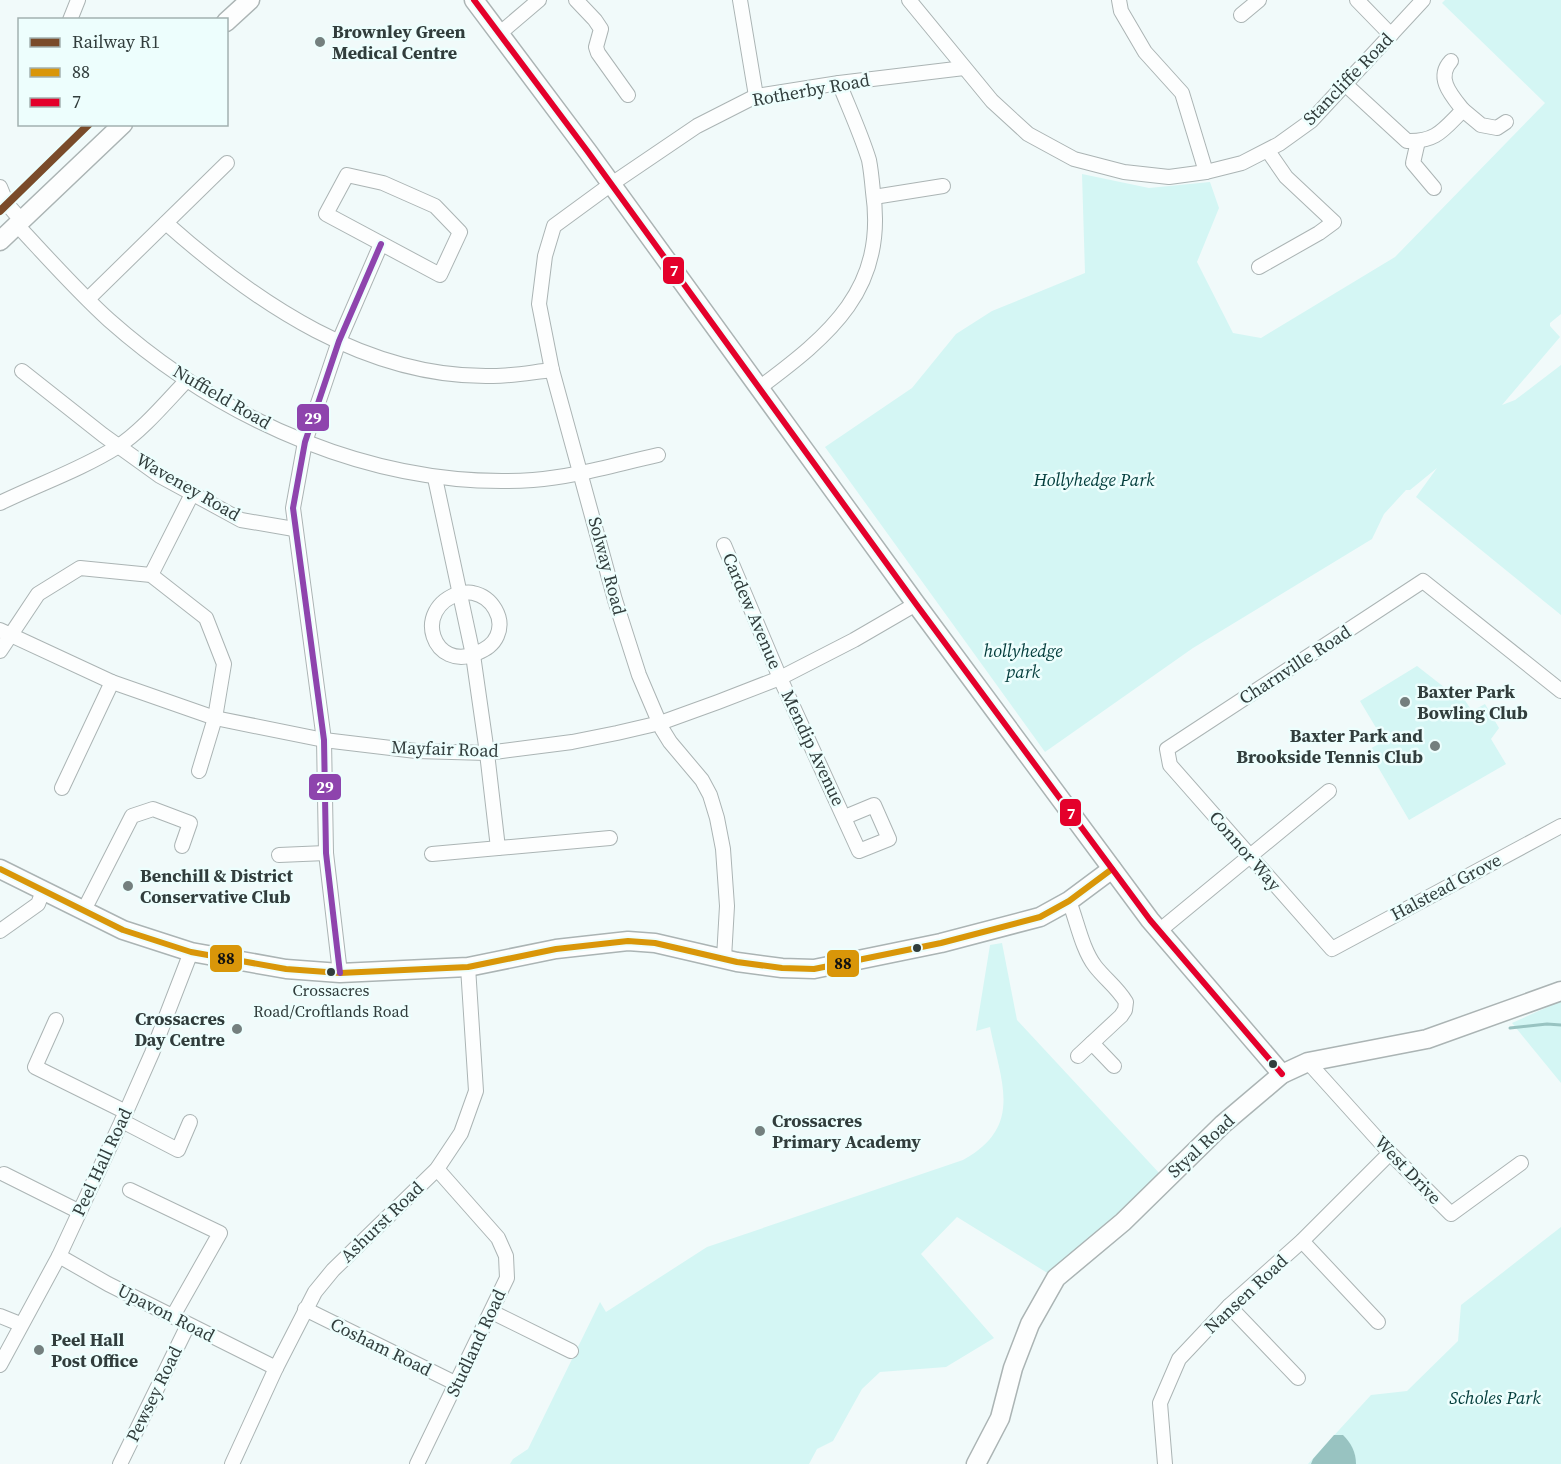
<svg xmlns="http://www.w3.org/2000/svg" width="1561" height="1464" font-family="'Source Serif 4',serif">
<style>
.green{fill:#d4f6f4}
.water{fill:#98c3c1}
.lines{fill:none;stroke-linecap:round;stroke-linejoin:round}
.stream{stroke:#98c3c1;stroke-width:3}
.street-casing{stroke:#abb4b4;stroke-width:16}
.secondary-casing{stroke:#abb4b4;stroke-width:21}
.street{stroke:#fdfefe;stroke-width:14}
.secondary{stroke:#fdfefe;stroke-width:18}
.bus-1-casing{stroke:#edfefd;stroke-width:10}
.bus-2-casing{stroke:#edfefd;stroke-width:10}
.bus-3-casing{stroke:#edfefd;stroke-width:10}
.bus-1{stroke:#d99609;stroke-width:6}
.bus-2{stroke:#e4002b;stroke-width:6}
.bus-3{stroke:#8e44ad;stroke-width:6}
.rail-1-casing{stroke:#edfefd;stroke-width:12}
.rail-1{stroke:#7a4b2a;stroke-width:8}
.poi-dot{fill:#747f7e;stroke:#edfefd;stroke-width:2}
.bus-dot{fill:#313d3c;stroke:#edfefd;stroke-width:2}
.labels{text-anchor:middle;stroke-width:5;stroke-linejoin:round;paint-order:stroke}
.bus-label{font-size:16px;fill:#313d3c;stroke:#edfefd}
.poi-label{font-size:18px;font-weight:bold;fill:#313d3c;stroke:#edfefd;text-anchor:start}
.street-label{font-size:18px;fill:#313d3c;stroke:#edfefd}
.park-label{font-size:18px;font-style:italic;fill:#023c3b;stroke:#edfefd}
.line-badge{stroke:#edfefd;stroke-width:2}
.badge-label{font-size:16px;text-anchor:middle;font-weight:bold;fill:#fff}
.pale-badge-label{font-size:16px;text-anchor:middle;font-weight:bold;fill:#111}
</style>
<rect width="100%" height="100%" fill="#f1fafa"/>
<g class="green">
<path d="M1445,0h116v314l-11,9v3l10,11 -58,68 13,-5 46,-35v250l-145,-118 21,-29 -27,22h-4l-22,24 -12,25 -179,109 -148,104 -220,-305 87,-59 44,-54 36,-23 93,-38 -3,-99 67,14 61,-6 9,26 -22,54 36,71 28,5 134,-81 150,-154 -103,-100z"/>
<path d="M1417,666l41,32 4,-2 10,15 13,-7 14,24 -8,11 15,25 -97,56 -41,-70 16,-9 -24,-40z"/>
<path d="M1002,943l15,77 144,155 -33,33 -79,66 -92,-57 -36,37 73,84 -48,29 -66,5 -18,17 -29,52 -16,8 -8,15h-299l3,-5 15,-10 72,-147 6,10 101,-65 256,-87c61,-33 38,-78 27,-133l-14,4 14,-86z"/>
<path d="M1561,1001v82l-49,-60z"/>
<path d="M1561,1227v237h-253l63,-69 36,-4 51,-50 3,-36z"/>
</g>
<path class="water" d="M1334,1435h9c8,8 13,17 13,29h-45l2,-5z"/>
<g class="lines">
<path class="stream" d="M1510,1028l37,-4 14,1"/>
<defs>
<g id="street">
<path d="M576,0l19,20 6,9 -5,18 2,6 30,42"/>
<path d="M740,0l16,96"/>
<path d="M909,0l83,101 36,33 46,25 50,13 45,5 37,-5 36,-9 37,-19 32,-23 112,-121"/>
<path d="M1119,0l2,11 24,41 37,41 24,79"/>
<path d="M1357,0l34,35"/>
<path d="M1241,15l18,-15"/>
<path d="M70,20l8,-20"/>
<path d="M499,34l40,-34"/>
<path d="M1345,84l62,57c29,1 36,-11 56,-31 -11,-14 -28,-32 -12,-49"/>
<path d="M1463,110l18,15 16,3 9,-6"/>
<path d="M1418,141l-5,22 21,25"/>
<path d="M347,175l36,8 52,23 25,26 -20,43 -114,-61z"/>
<path d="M0,187l7,17 15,17"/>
<path d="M874,197l69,-11"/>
<path d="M166,223c90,80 201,156 327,153 20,0 40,-4 59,-6"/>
<path d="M17,225c30,32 60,66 92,95 115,102 269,170 424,160 42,-3 84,-16 125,-25"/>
<path d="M1259,267l60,-34 15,-11 -48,-45 -18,-26"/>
<path d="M88,299l139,-136"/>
<path d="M22,371l81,64 57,41 81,44 53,9"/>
<path d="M759,388c71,-53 128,-99 114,-196 -1,-11 -2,-22 -4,-32 -8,-26 -20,-52 -30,-77"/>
<path d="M435,478l38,177 14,98 11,95"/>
<path d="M0,503c39,-19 80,-33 117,-56 24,-15 50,-46 70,-67"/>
<path d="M724,545l56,133 79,173 30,-12 -15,-34 -29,12"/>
<path d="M151,575l41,-81"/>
<path d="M460,593c4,0 9,-1 13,0 19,4 32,25 24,43 -4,9 -11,13 -20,17 -43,20 -67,-44 -17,-60z"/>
<path d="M0,630l112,52 103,36 109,22 92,11 71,2 85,-11 45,-9 43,-10 58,-21 62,-24 74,-38 62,-36"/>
<path d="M0,651l38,-57 42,-26 71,7 55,43 18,46 -9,54 -16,53"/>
<path d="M1561,691l-138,-110 -256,168 3,16 162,184 229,-123"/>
<path d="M62,788l50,-106"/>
<path d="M432,854l178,-16"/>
<path d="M279,855l47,-2"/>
<path d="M1069,901c8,20 13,48 26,65 10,13 22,21 31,36l-1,8 -4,6 -43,40"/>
<path d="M84,910l48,-94 21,-7 37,14 -8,23"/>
<path d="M0,931l38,-27 5,-13"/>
<path d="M1159,931l170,-140"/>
<path d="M724,958l3,-52 -4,-57 -6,-31 -7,-23 -8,-15 -32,-38 -8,-13 -23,-54 -24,-75 -63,-230 -13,-66 6,-48 9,-30 56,-41 87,-59 59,-30 83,-13 125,-15"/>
<path d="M340,973l-14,-120 -2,-113 -31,-232 12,-66 34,-101 42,-97"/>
<path d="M56,1020l-21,47 91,45"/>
<path d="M1092,1043l22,23"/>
<path d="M1308,1062l82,91 61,61 70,-51"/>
<path d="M122,1121l56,29 12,-28"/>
<path d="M4,1174l74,37"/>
<path d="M130,1190l90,43 -47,83"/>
<path d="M1302,1241l76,81"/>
<path d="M59,1256l49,28 168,84"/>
<path d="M1229,1306l69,72"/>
<path d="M305,1309l152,75"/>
<path d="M492,1312l79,39"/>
<path d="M0,1316l20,8"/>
<path d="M0,1365l59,-109 67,-144 26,-59 39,-101"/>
<path d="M120,1464l68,-139"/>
<path d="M232,1464l44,-96 39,-76 18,-22 104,-101 24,-36 15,-42 -8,-124"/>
<path d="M417,1464l90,-186 -1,-22 -8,-18 -61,-69"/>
<path d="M1165,1464l-5,-61 19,-44 50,-53 73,-65 88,-88"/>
</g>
<g id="secondary">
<path d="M474,0l114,152 328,452 234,316 132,154"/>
<path d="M226,22l24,-22"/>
<path d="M0,241l123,-117"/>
<path d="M0,869l123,61 68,22 95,17 54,4 128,-6 88,-18 72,-8 27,2 82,19 45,6 32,1 127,-26 99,-26 29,-16 43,-32"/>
<path d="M976,1464l24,-46 13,-50 17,-44 26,-46 67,-56 100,-98 59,-50 26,-12 119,-23 134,-48"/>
</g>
</defs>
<use href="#street" class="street-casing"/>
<use href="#secondary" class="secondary-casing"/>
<use href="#street" class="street"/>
<use href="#secondary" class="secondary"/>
<defs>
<path id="bus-1" d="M0,869l123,61 68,22 95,17 54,4 128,-6 88,-18 72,-8 27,2 82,19 45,6 32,1 127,-26 99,-26 29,-16 43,-32"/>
<path id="bus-2" d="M474,0l114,152 328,452 234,316 132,154"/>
<path id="bus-3" d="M340,973l-14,-120 -2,-113 -31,-232 12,-66 34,-101 42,-97"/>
</defs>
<use href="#bus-1" class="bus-1-casing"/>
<use href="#bus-2" class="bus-2-casing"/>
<use href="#bus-3" class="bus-3-casing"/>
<use href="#bus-1" class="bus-1"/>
<use href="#bus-2" class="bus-2"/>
<use href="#bus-3" class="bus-3"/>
<defs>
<path id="rail-1" d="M0,211l89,-87"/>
</defs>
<use href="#rail-1" class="rail-1-casing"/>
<use href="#rail-1" class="rail-1"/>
</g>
<g class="poi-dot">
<circle cx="320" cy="42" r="6"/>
<circle cx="1405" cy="702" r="6"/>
<circle cx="1435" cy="746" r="6"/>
<circle cx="128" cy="886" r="6"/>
<circle cx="237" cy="1029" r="6"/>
<circle cx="760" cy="1131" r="6"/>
<circle cx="39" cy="1350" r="6"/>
</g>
<g class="bus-dot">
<circle cx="917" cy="948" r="5"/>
<circle cx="331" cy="972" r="5"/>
<circle cx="1273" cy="1064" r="5"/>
</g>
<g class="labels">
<g class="bus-label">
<text x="331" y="996">Crossacres<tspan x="331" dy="21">Road/Croftlands Road</tspan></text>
</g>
<g class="poi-label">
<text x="332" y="38">Brownley Green<tspan x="332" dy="21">Medical Centre</tspan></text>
<text x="1417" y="698">Baxter Park<tspan x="1417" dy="21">Bowling Club</tspan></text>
<text x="1423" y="742" text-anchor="end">Baxter Park and<tspan x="1423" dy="21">Brookside Tennis Club</tspan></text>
<text x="140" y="882">Benchill &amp; District<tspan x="140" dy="21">Conservative Club</tspan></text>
<text x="225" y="1025" text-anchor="end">Crossacres<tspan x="225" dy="21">Day Centre</tspan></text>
<text x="772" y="1127">Crossacres<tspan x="772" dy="21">Primary Academy</tspan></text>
<text x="51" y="1346">Peel Hall<tspan x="51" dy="21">Post Office</tspan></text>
</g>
<g class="street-label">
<text transform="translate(1348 79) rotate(-46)" y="6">Stancliffe Road</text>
<text transform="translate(811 90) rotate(-10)" y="6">Rotherby Road</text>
<text transform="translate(222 397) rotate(30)" y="6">Nuffield Road</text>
<text transform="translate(188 487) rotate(30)" y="6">Waveney Road</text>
<text transform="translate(607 566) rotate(75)" y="6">Solway Road</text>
<text transform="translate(752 611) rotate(67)" y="6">Cardew Avenue</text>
<text transform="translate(1295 665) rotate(-33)" y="6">Charnville Road</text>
<text transform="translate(813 748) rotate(65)" y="6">Mendip Avenue</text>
<text transform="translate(445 749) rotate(2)" y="6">Mayfair Road</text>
<text transform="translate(1245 851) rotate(49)" y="6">Connor Way</text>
<text transform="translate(1446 887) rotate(-28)" y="6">Halstead Grove</text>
<text transform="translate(1201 1146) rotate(-43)" y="6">Styal Road</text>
<text transform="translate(102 1162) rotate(-65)" y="6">Peel Hall Road</text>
<text transform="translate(1408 1170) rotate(46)" y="6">West Drive</text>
<text transform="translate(382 1222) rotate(-44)" y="6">Ashurst Road</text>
<text transform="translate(1246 1294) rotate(-43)" y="6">Nansen Road</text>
<text transform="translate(166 1313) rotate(27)" y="6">Upavon Road</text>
<text transform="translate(476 1343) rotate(-65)" y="6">Studland Road</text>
<text transform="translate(381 1347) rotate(26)" y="6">Cosham Road</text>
<text transform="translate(154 1394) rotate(-64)" y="6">Pewsey Road</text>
</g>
<g class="park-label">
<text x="1094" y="486">Hollyhedge Park</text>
<text x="1023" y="657">hollyhedge<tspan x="1023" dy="21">park</tspan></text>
<text x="1495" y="1404">Scholes Park</text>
</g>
</g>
<g class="line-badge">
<rect x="662" y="256" width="23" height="29" rx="6" fill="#e4002b"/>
<rect x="296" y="403" width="34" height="29" rx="6" fill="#8e44ad"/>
<rect x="308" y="773" width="34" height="28" rx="6" fill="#8e44ad"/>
<rect x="1059" y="798" width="23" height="29" rx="6" fill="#e4002b"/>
<rect x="209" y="944" width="34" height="29" rx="6" fill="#d99609"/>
<rect x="826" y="949" width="34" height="29" rx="6" fill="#d99609"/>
</g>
<g class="badge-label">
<text x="674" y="276">7</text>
<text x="313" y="424">29</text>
<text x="325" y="793">29</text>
<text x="1071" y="819">7</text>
</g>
<g class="pale-badge-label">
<text x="226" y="964">88</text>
<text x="843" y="969">88</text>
</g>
<rect x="18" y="18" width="210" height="108" fill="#edfefd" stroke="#a2b1b0" stroke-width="1.5"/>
<rect x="30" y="38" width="30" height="9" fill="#7a4b2a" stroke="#a2b1b0" stroke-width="1.5"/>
<text x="72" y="48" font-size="18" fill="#313d3c">Railway R1</text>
<rect x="30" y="68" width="30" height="9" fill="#d99609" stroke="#a2b1b0" stroke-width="1.5"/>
<text x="72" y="78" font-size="18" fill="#313d3c">88</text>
<rect x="30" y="98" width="30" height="9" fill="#e4002b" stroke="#a2b1b0" stroke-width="1.5"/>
<text x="72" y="108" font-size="18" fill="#313d3c">7</text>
</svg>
